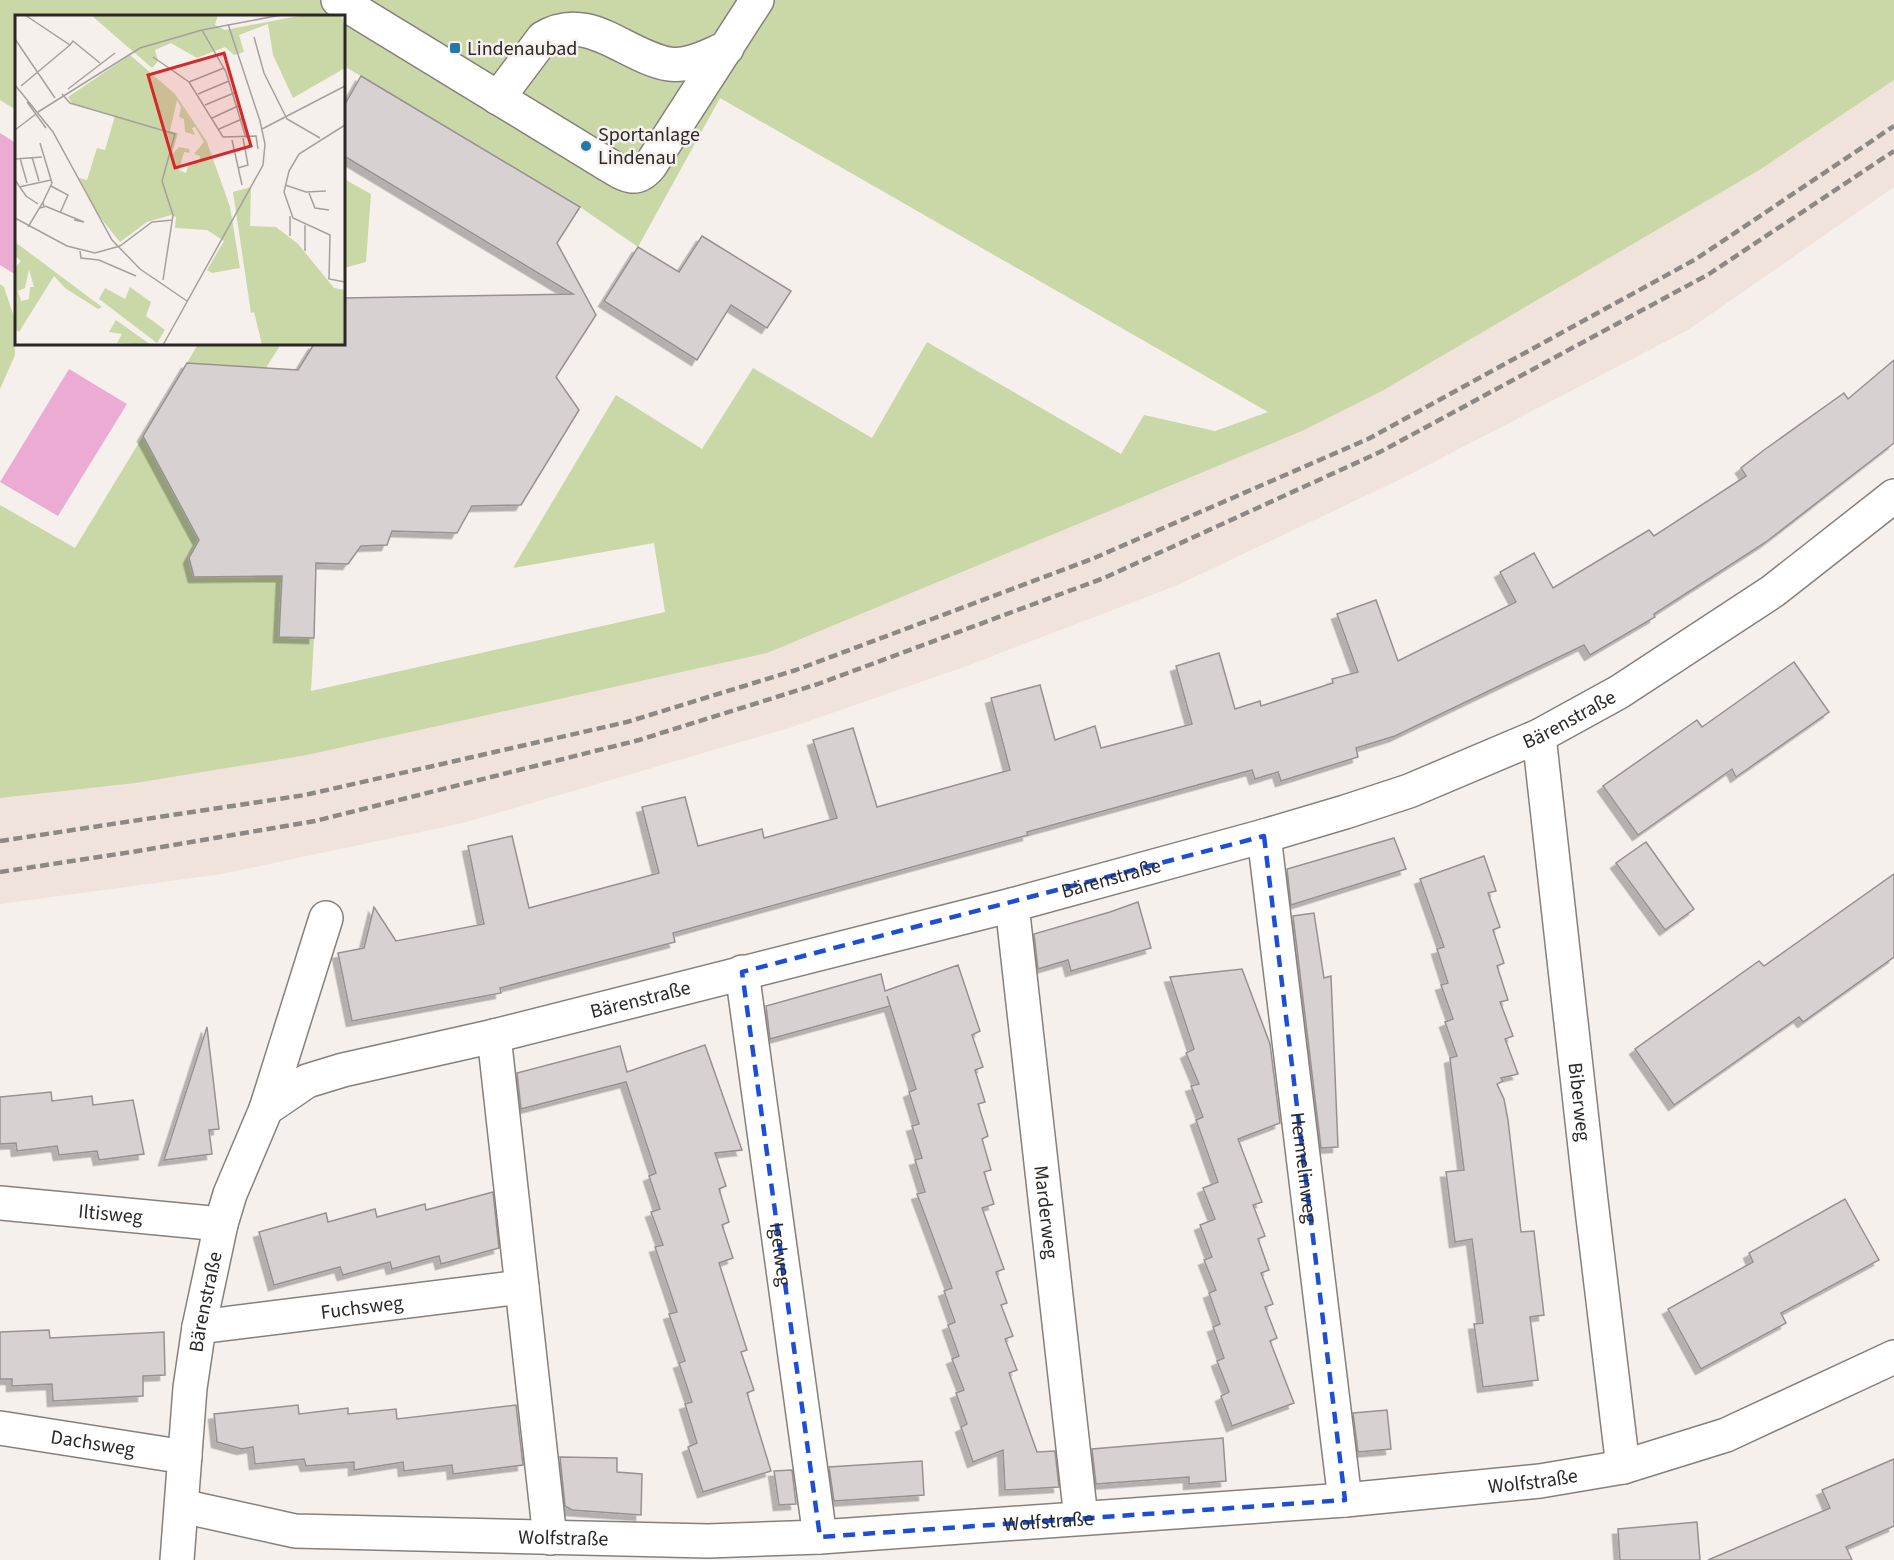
<svg xmlns="http://www.w3.org/2000/svg" width="1894" height="1560" font-family="'Source Sans 3',sans-serif">
<style>
.built{fill:#f0e3db}
.green{fill:#cad7a7}
.water{fill:#ecabd3}
.building{fill:#d8d1d1;stroke:#989191;stroke-width:1.5;filter:url(#shadow)}
.lines{fill:none;stroke-linecap:round;stroke-linejoin:round}
.minor-casing{stroke:#86807d;stroke-width:36}
.minor{stroke:#fff;stroke-width:33}
.rail{stroke:#8c8885;stroke-width:4.5;stroke-dasharray:9 4.5;stroke-linecap:butt}
.marked{fill:none;stroke:#1d4ed8;stroke-width:4.5;stroke-dasharray:12 8;stroke-linejoin:round}
.poi-dot{fill:#2279a8;stroke:#f6f0ed;stroke-width:2}
.labels{text-anchor:middle;stroke-width:5;stroke-linejoin:round;paint-order:stroke}
.poi-label{font-size:20px;fill:#2b2927;stroke:#f6f0ed;text-anchor:start}
.street-label{font-size:20px;fill:#2b2927;stroke:#f6f0ed}
.inset-road{fill:none;stroke:#a5a09e;stroke-width:1.5}
.view{fill:#d62828;fill-opacity:0.15;stroke:#d62828;stroke-width:3}
.inset-edge{fill:none;stroke:#2b2927;stroke-width:3}
</style>
<defs>
<filter id="shadow"><feDropShadow dx="-5.5" dy="5.5" stdDeviation="0" flood-color="#0004"/></filter>
</defs>
<rect width="100%" height="100%" fill="#f6f0ed"/>
<path class="built" d="M1894,80v107l-206,143 -283,147 -227,108 -214,82 -175,61 -326,95 -241,51 -222,30v-106l135,-16 172,-27 460,-102 535,-222 80,-40 379,-222z"/>
<g class="green">
<path d="M0,0h1894v80l-133,89 -379,222 -80,40 -535,222 -460,102 -172,28 -135,15v-293l75,43 68,-112 56,104 -10,18 5,19 88,-1 -3,60 35,2 -3,53 354,-79 -11,-69 -141,25 103,-173 86,54 51,-81 119,70 55,-96 194,112 23,-39 71,16 53,-19 -548,-314 -82,149 -58,-40 -236,-141v-50h-328v94l-16,-10z"/>
<path d="M344,179l27,15 -5,68 -22,6z"/>
<path d="M0,284l4,3 10,30 1,38 -15,34z"/>
<path d="M198,344h83l-15,24 -79,-5z"/>
</g>
<g class="water">
<path d="M0,133l16,10v132l-16,-10z"/>
<path d="M69,369l58,35 -69,112 -58,-34z"/>
</g>
<g class="building">
<path d="M361,76l219,131 -23,36 39,72 -40,62 23,33 -58,95 -49,1 -15,27 -65,-2 -5,14 -26,1 -13,18 -32,-1 -2,75 -35,-1 3,-61 -88,1 -5,-19 10,-18 -56,-104 44,-73 111,7 16,-26h30v-46l229,-4 -229,-138v-50z"/>
<path d="M702,236l89,55 -24,37 -36,-23 -34,55 -93,-59 34,-54 41,25z"/>
<path d="M1894,360v83l-128,99 -112,72 1,3 -65,38 -6,-10 -189,91 -39,12 2,9 -77,24 -3,-9 -23,7 -3,-9 -225,62 1,3 -355,98 2,9 -175,46 1,5 -149,28 -14,-68 26,-5 10,-41 22,34 88,-17 -16,-78 44,-10 17,72 130,-35 -17,-66 43,-10 13,49 64,-17 2,9 73,-20 -24,-78 40,-12 24,79 133,-37 -19,-72 49,-13 15,55 40,-14 6,22 91,-24 -16,-58 43,-13 16,56 25,-8 1,5 72,-23 -1,-4 26,-7 -21,-58 39,-14 22,61 118,-59 -16,-30 34,-19 19,35 96,-58 5,6 92,-60 -5,-8 23,-18 80,-57 4,6z"/>
<path d="M1794,662l35,50 -93,65 -4,-8 -94,66 -35,-49 94,-66 5,7z"/>
<path d="M1394,838l12,31 -115,36 -4,-36z"/>
<path d="M1646,842l48,67 -29,21 -49,-67z"/>
<path d="M1484,856l12,35 -8,2 12,34 -7,3 11,33 -7,3 11,34 -8,2 13,34 -8,3 13,35 -17,4 2,3 -6,3 7,15 4,21 13,112 13,-1 10,84 -14,2 8,63 -55,7 -9,-63 9,-1 -11,-84 -17,3 -9,-70 18,-2 -14,-112 7,-2 -12,-34 8,-3 -12,-34 7,-2 -11,-34 7,-2 -24,-68z"/>
<path d="M1894,874v83l-91,65 -4,-5 -125,88 -39,-56 124,-88 5,5z"/>
<path d="M1138,902l13,46 -80,23 -3,-11 -30,9 -4,-35 76,-22z"/>
<path d="M1314,913l10,65 7,-2 7,171 -17,1 -28,-232z"/>
<path d="M958,965l22,66 -8,4 11,32 -8,3 10,32 -7,2 10,32 -6,3 9,31 -7,2 10,32 -12,4 22,61 -8,3 11,31 -6,2 12,31 -8,3 12,31 -8,3 28,79 18,-1 4,36 -54,3 -2,-40 -30,12 -12,-35 6,-3 -11,-31 8,-3 -12,-31 7,-3 -11,-31 7,-3 -11,-31 8,-3 -35,-94 8,-2 -10,-32 7,-2 -10,-32 7,-2 -10,-32 7,-3 -29,-93 3,10 -120,33 -4,-33 115,-32 4,17z"/>
<path d="M1242,969l28,75 10,79 -42,16 24,63 -9,3 12,31 -7,3 11,31 -8,3 12,31 -8,3 12,31 -7,3 24,62 -62,23 -11,-30 8,-4 -12,-31 7,-3 -11,-31 7,-3 -11,-31 7,-3 -12,-30 8,-3 -12,-32 15,-6 -12,-31 15,-6 -22,-62 7,-3 -12,-31 8,-2 -13,-31 8,-4 -24,-72z"/>
<path d="M207,1027l12,102 -10,1 3,24 -48,6z"/>
<path d="M705,1045l37,105 -27,3 11,33 -7,3 10,33 -7,3 11,33 -14,5 28,87 -6,2 13,38 -7,3 24,78 -68,21 -15,-45 9,-4 -12,-39 7,-2 -13,-39 6,-2 -16,-47 8,-2 -22,-65 8,-2 -12,-33 9,-3 -11,-33 7,-3 -30,-91 -105,27 -4,-36 103,-27 7,26z"/>
<path d="M51,1092l1,9 40,-5 1,9 40,-5 11,54 -45,6 -2,-9 -38,4 -2,-9 -40,5 -1,-8 -16,1v-47z"/>
<path d="M493,1192l6,56 -58,16 -2,-8 -47,13 -2,-7 -47,13 -3,-8 -66,18 -15,-53 67,-19 2,9 47,-13 2,8 48,-13 1,6z"/>
<path d="M1845,1199l34,61 -98,53 5,10 -85,46 -33,-60 85,-47 -4,-9z"/>
<path d="M49,1330l1,8 114,-6 1,43 -22,1v20l-90,5 -1,-17 -40,2v-7h-12v-47z"/>
<path d="M298,1405l1,9 49,-6v6l48,-5 1,10 119,-14 7,60 -70,9 -1,-9 -48,6 -1,-9 -49,8v-8l-48,4 -2,-7 -49,5 -2,-17 -11,2 -25,-7 -3,-28z"/>
<path d="M1387,1410l4,39 -33,3 -5,-39z"/>
<path d="M1223,1438l3,43 -37,3v-7l-93,7 -4,-35z"/>
<path d="M560,1457l57,1v14l25,2 -1,41 -69,-5 -7,-4z"/>
<path d="M1894,1459v67l-48,21 6,13h-144l122,-52 -8,-18z"/>
<path d="M922,1461l2,34 -90,6 -5,-34z"/>
<path d="M792,1470l4,34 -17,1 -5,-34z"/>
<path d="M1697,1522l3,38h-80l-2,-31z"/>
</g>
<g class="lines">
<defs>
<g id="minor">
<path d="M338,0l267,163c18,10 29,22 45,3l107,-166"/>
<path d="M498,98l45,-60c46,-28 83,19 126,26 20,3 40,-9 58,-16"/>
<path id="s1" d="M1539,736l52,465 32,266"/>
<path id="s2" d="M1264,836l81,664"/>
<path id="s3" d="M1012,905l69,613"/>
<path id="s4" d="M742,972l78,565"/>
<path d="M494,1036l56,502"/>
<path d="M266,1109l60,-191"/>
<path id="s5" d="M0,1203l221,21"/>
<path id="s6" d="M199,1327l323,-40"/>
<path id="s7" d="M0,1428l185,29"/>
<path id="s8" d="M182,1506l113,25 413,10 112,-4 525,-37 195,-19 83,-14 103,-32 168,-78"/>
<path id="s9" d="M177,1560l13,-172 9,-61 22,-103 9,-30 36,-85 41,-28 36,-11 151,-34 518,-131 252,-69 81,-24 64,-21 130,-55 80,-44 154,-101 121,-95"/>
</g>
</defs>
<use href="#minor" class="minor-casing"/>
<use href="#minor" class="minor"/>
<g class="rail">
<path d="M0,841l305,-46 322,-73 169,-52 296,-111 276,-120 328,-180 198,-133"/>
<path d="M0,872l138,-21 177,-30 324,-81 179,-56 286,-106 276,-126 329,-178 185,-123"/>
</g>
</g>
<path class="marked" d="M1264,836l81,664 -525,37 -78,-565z"/>
<g class="poi-dot">
<rect x="449" y="42" width="12" height="12" rx="3"/>
<circle cx="586" cy="146" r="6"/>
</g>
<g class="labels">
<g class="poi-label">
<text x="467" y="55">Lindenaubad</text>
<text x="598" y="141">Sportanlage<tspan x="598" dy="23">Lindenau</tspan></text>
</g>
<g class="street-label">
<text dy="7" stroke="none"><textPath href="#s9" startOffset="1828">Bärenstraße</textPath></text>
<text dy="7" stroke="none"><textPath href="#s9" startOffset="1342">Bärenstraße</textPath></text>
<text dy="7" stroke="none"><textPath href="#s9" startOffset="856">Bärenstraße</textPath></text>
<text dy="7" stroke="none"><textPath href="#s1" startOffset="368">Biberweg</textPath></text>
<text dy="7" stroke="none"><textPath href="#s2" startOffset="334">Hermelinweg</textPath></text>
<text dy="7" stroke="none"><textPath href="#s3" startOffset="309">Marderweg</textPath></text>
<text dy="7" stroke="none"><textPath href="#s5" startOffset="111">Iltisweg</textPath></text>
<text dy="7" stroke="none"><textPath href="#s4" startOffset="285">Igelweg</textPath></text>
<text dy="7" stroke="none"><textPath href="#s9" startOffset="260">Bärenstraße</textPath></text>
<text dy="7" stroke="none"><textPath href="#s6" startOffset="164">Fuchsweg</textPath></text>
<text dy="7" stroke="none"><textPath href="#s7" startOffset="94">Dachsweg</textPath></text>
<text dy="7" stroke="none"><textPath href="#s8" startOffset="1356">Wolfstraße</textPath></text>
<text dy="7" stroke="none"><textPath href="#s8" startOffset="870">Wolfstraße</textPath></text>
<text dy="7" stroke="none"><textPath href="#s8" startOffset="384">Wolfstraße</textPath></text>
</g>
</g>
<g transform="translate(15 15)">
<rect width="330" height="330" fill="#f6f0ed"/>
<path d="M76,0h127l-3,10 10,5 79,-15h37l4,12v41l-52,30 -20,-43 -5,-31 -29,11 5,17 -10,3 -9,-8 -28,11 -26,-15 -16,7 3,11 -6,7zM115,40l45,39 32,48 23,65 10,61 -28,5 -5,-3 17,-29 -17,-11 -32,-2 1,-11 -5,-2 -24,7 -27,20 -21,-26 -20,-38 8,2 10,-32 8,2 10,-34 -43,-13 -4,-6zM162,85l4,7 -2,10 5,2 1,13 10,3 -3,-7 3,-1 9,15 -10,12 6,2 -1,7h-10l-3,10 -7,-3 5,-18 6,1 -1,-4 -10,-2 -7,7 6,-21 -8,-2zM236,172l-1,39 26,1 22,17 36,44 11,2v55h-83l-8,-33 -3,1 -18,-121zM0,227l87,65 -4,2 -33,-21 -11,-12 -35,56 -4,-3v-61l6,-7 -6,-5zM14,254l5,18h-4l-1,12 -8,2 -3,-10 7,-3zM115,272l21,15 -5,14 19,14 -8,13 -58,-44 6,-11 20,11zM101,305l35,25 -34,-2 5,-9 -13,-2z" fill="#cad7a7" fill-rule="evenodd"/>
<path class="inset-road" d="M10,0l45,30 3,-4 27,22M187,15l24,42 20,66M239,22l10,36 23,46 33,19M0,24l40,59M138,42l36,25 34,55 33,-1 2,13M174,67l35,-14M0,70l38,47 59,108 28,29 47,32M6,71l49,-41M53,74l47,-36M47,79l8,9 105,31 -13,47 11,34 -10,65M183,79l31,-13M12,87l19,26M190,90l29,-12M23,97l102,-64 62,-18 79,-15M197,103l26,-12M330,110l-46,29 -10,17 -5,21 9,26 37,17 -1,44 16,3M204,114l23,-10M247,114l83,-43M0,115l21,-16M217,125l10,45M25,128l12,40 -9,19M17,142l7,24M5,143l7,25M0,144l27,-2M223,153l10,-3 -5,-27M0,165l11,16 12,8M270,170l21,7 20,-1M36,171l17,9 -8,18M4,172l32,-7M294,178l6,15 14,2M30,191l39,16 -10,-2M0,203l52,28 28,7 25,-7 32,-24 21,-2M13,212l15,-25 1,5 -4,1M275,221v-20M65,236l1,7 18,2 37,16M290,236v-26M148,330l100,-180 2,-21 -5,-23 -32,-97"/>
<path class="view" d="M209,38l27,93 -76,22 -27,-93z"/>
<rect width="330" height="330" class="inset-edge"/>
</g>
</svg>
